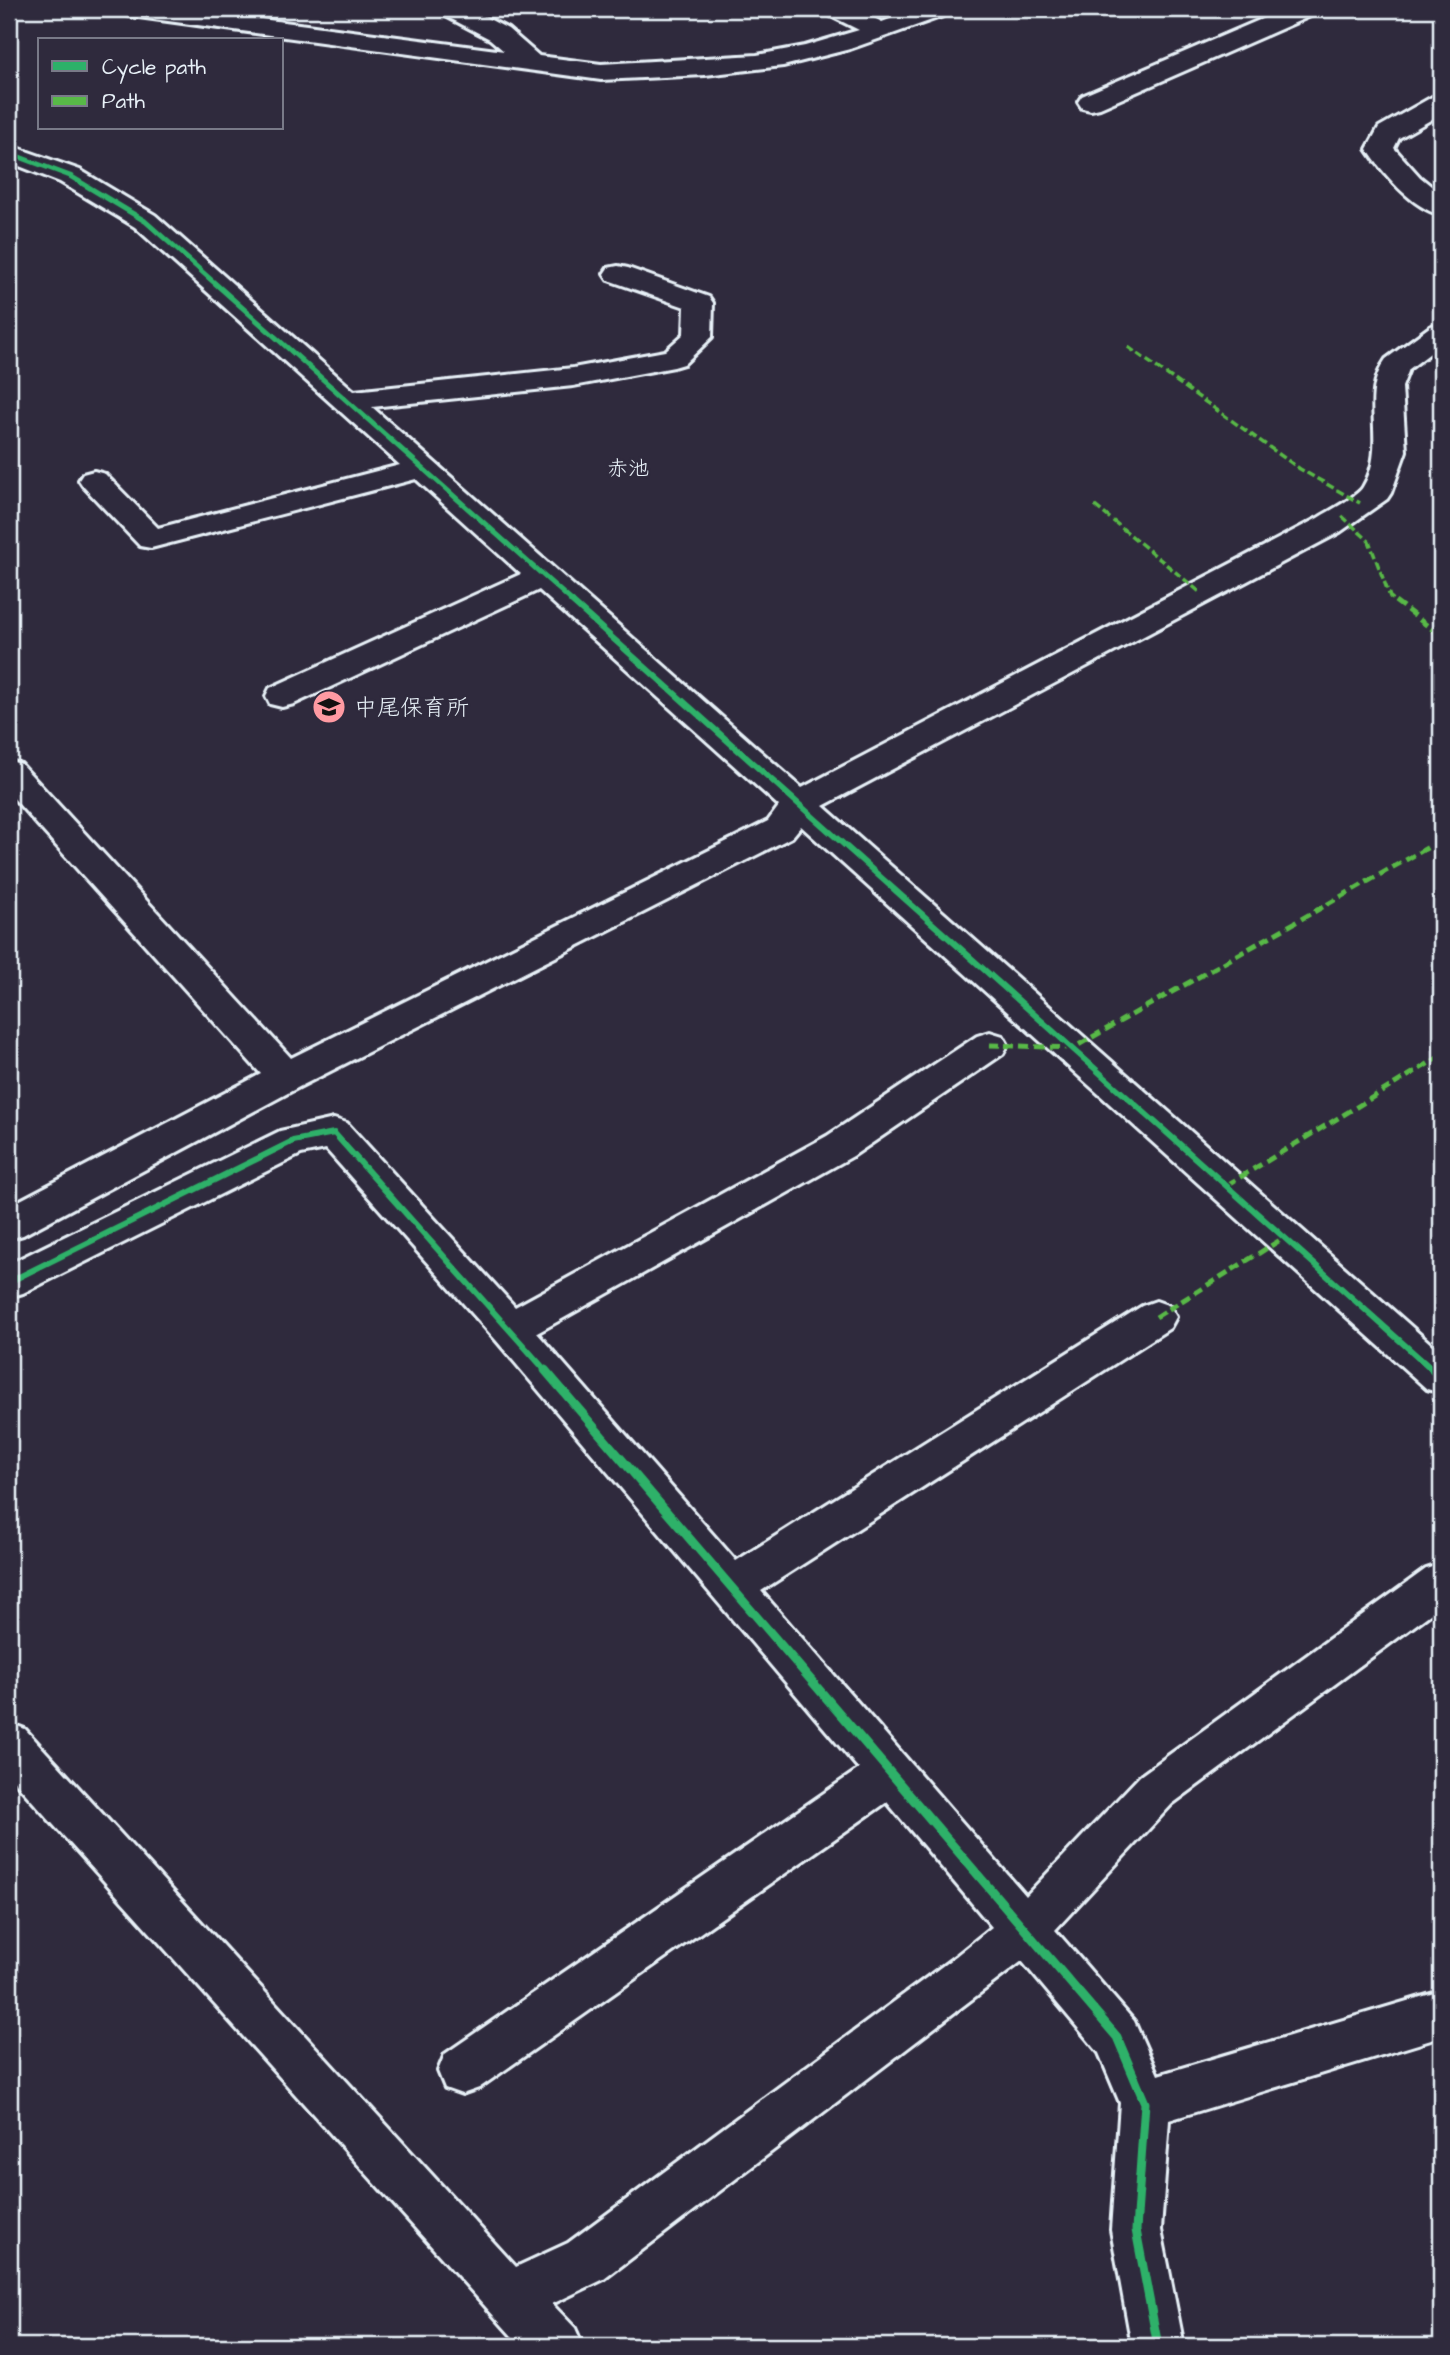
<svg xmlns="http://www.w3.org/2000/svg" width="1450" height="2355" font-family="'Architects Daughter','Klee One',sans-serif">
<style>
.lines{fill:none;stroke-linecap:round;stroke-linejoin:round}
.minor-casing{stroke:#e8f1f8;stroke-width:6}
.minor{fill:#2f2a3d;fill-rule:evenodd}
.quiet-far1{stroke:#58b947;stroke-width:3.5;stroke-dasharray:8 3.5;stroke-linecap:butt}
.quiet{stroke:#58b947;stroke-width:5;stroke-dasharray:10 5;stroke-linecap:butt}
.cycleway-far2-casing{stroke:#2f2a3d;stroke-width:9}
.cycleway-far1-casing{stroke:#2f2a3d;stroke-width:10}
.cycleway-casing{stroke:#2f2a3d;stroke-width:13}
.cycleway-far2{stroke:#2db169;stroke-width:5}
.cycleway-far1{stroke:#2db169;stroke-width:6}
.cycleway{stroke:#2db169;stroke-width:9}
.labels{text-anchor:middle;stroke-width:5;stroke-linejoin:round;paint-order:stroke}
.far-quarter-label{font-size:21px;fill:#e8f1f8;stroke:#2f2a3d}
.poi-label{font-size:23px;fill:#e8f1f8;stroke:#2f2a3d;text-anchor:start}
</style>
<rect width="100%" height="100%" fill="#2f2a3d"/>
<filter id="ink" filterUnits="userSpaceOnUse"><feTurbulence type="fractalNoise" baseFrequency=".0143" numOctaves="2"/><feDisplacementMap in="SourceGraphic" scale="14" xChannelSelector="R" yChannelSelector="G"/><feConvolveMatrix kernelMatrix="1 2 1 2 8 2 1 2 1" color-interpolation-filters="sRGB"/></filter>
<g filter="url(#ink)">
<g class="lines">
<defs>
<g id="minor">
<path d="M119,9h66l319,42 -14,-12 -48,-25 -3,-5h31l38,20 31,27 62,8 156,-9 48,-9 54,-16 -32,-16 -3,-5h31l27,13 35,-13h35l-3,5 -99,35 -67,17 -78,9 -104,5 -470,-64 -9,-2z"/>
<path d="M1285,9h33l-3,5 -215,94 -9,2 -9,-2 -4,-6 4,-6z"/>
<path d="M1441,95v19l-42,24 -5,10 26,29 21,17v21c-29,-7 -58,-42 -74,-66l12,-22 53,-30z"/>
<path d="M9,145l71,25 75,45 199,176 219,-23 92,-17 19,-17 1,-27 -77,-27 -4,-6 4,-6 10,-2 10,2 81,29 4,6 -1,34 -28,27 -10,3 -101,19 -201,21 430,381 516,-270c11,-7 39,-21 45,-31 26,-43 -5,-89 23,-128l45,-33 10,-3v22l-32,24 -7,18 4,64 -15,42 -4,6 -47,33 -517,274 618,547v40l-14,-4 -626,-563 -9,11 -493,250 -276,148 -14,4v-33l252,-132 -252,-281v-32l12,3 270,294 477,-237 11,-15 -240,-216 -245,114 -12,3 -12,-3 -4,-8 4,-8 251,-114 -105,-95 -265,69 -11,-2 -57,-60 -4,-6 4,-6 11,-3 11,3 53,54 242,-63 -265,-238 -75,-45 -51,-20z"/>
<path d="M990,1032l13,4 5,9 -5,9 -150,102 -316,177 199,228 406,-255 14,-5 14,5 6,11 -6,11 -409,263 265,305 114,-120 286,-207 15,-5v42l-269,198 -117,126 79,91 24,54 283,-84v46l-272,83 -8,110 23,116h-52l-21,-116 9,-127 -21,-50 -77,-92 -418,318 -52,25 23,24 8,18h-62l-512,-571v-52l16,6 491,538 52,-24 388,-287 36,-29 -105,-125 -408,286 -17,6 -17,-6 -7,-17 7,-17 414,-285 -363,-429 -170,-191 -25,5 -278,139 -14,4v-33l271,-133 54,-12 13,4 168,184 312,-171 150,-100z"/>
</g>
</defs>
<use href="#minor" class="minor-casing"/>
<use href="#minor" class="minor"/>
<g class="quiet-far1">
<path d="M1128,347l172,122 60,34"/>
<path d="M1095,506l106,87"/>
<path d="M1342,516l27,25 21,56 7,5"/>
</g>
<g class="quiet">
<path d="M1395,601l46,35"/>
<path d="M990,1045l83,3 368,-208"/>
<path d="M1227,1185l214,-129"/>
<path d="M1156,1317l129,-80"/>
</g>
<defs>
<path id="cycleway-far2" d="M9,153l61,23 75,45 428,381"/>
<g id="cycleway-far1">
<path d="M571,601l864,771"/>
<path d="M9,1282l284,-141 41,-8 213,239"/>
</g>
<g id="cycleway">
<path d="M545,1370l572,667 28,66 -9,127 22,116"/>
<path d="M1433,1370l8,7"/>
</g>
</defs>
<use href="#cycleway-far2" class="cycleway-far2-casing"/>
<use href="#cycleway-far1" class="cycleway-far1-casing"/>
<use href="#cycleway" class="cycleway-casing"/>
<use href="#cycleway-far2" class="cycleway-far2"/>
<use href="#cycleway-far1" class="cycleway-far1"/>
<use href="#cycleway" class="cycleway"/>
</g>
</g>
<defs>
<symbol id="school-disc" viewBox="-11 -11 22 22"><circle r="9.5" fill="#ff9aa2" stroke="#2f2a3d"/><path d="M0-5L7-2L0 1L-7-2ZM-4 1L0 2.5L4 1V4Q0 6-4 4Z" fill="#111"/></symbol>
</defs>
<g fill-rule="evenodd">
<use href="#school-disc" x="310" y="688" width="38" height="38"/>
</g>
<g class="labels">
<g class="far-quarter-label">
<text x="628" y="475">赤池</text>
</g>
<g class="poi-label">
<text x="354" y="715">中尾保育所</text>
</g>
</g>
<rect width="1450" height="2355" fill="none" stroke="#2f2a3d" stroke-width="35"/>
<rect x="18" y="18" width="1415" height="2320" fill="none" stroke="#e8f1f8" stroke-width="2.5" filter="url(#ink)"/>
<rect x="38" y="38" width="245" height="91" fill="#2f2a3d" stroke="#797a88" stroke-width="2"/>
<rect x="52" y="61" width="35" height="10" fill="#2db169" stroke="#797a88" stroke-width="2"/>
<text x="102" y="74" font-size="21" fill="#e8f1f8">Cycle path</text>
<rect x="52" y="96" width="35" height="10" fill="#58b947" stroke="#797a88" stroke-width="2"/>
<text x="102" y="108" font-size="21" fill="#e8f1f8">Path</text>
</svg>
